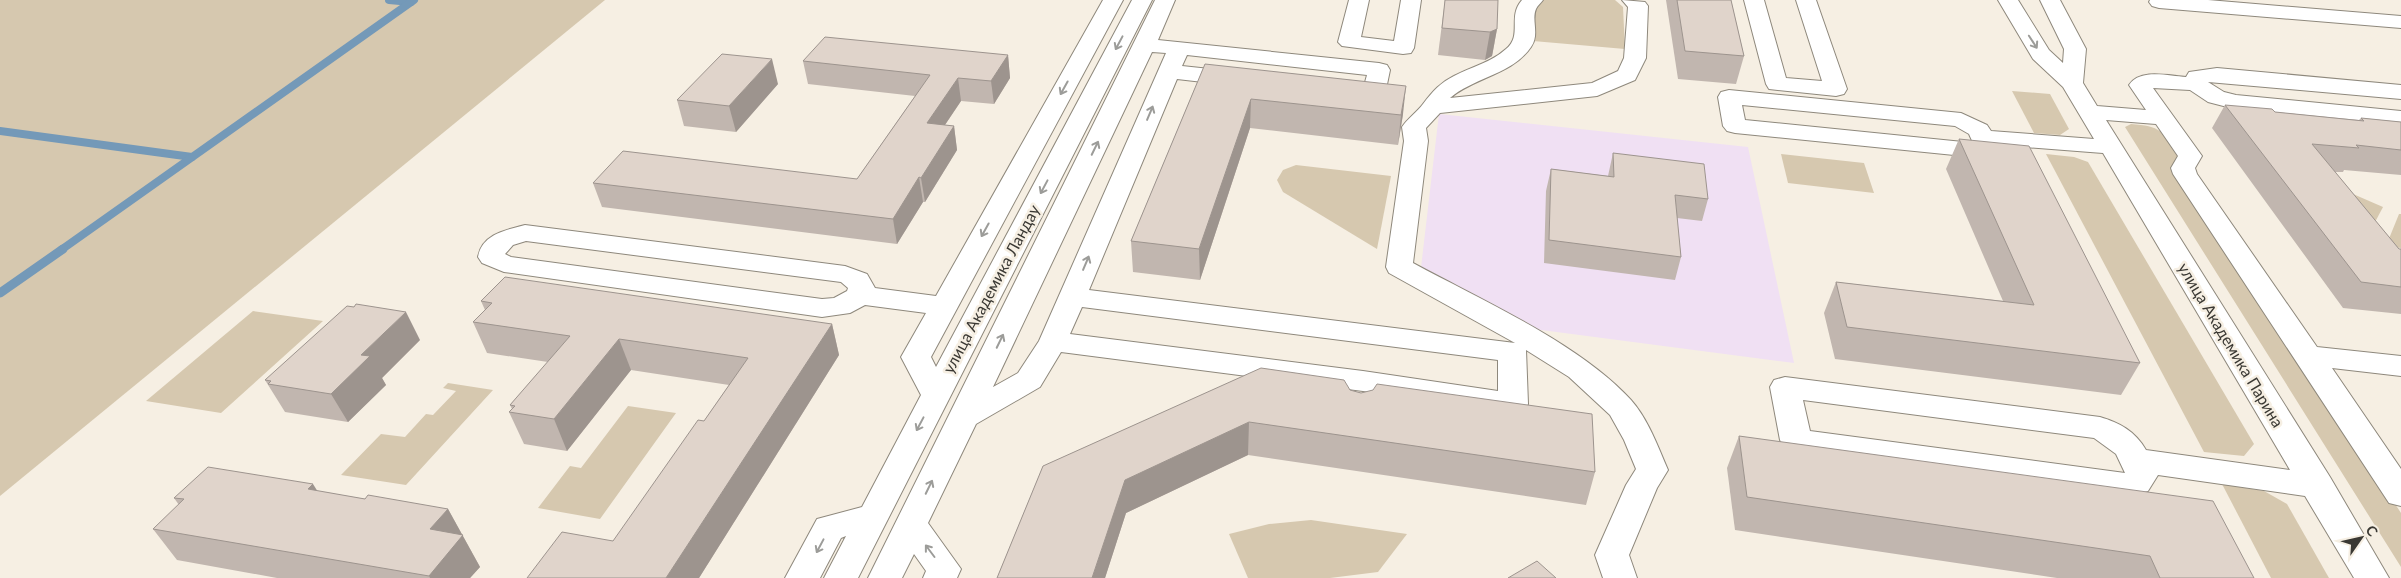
<svg xmlns="http://www.w3.org/2000/svg" width="2401" height="578" font-family="Lato,sans-serif">
<style>
.education{fill:#f0e0f3}
.green{fill:#d6c8af}
.lines{fill:none;stroke-linecap:round;stroke-linejoin:round}
.stream-far1{stroke:#7499b8;stroke-width:8}
.stream{stroke:#7499b8;stroke-width:9}
.minor-casing{stroke:#8e887c;stroke-width:2}
.minor{fill:#fff;fill-rule:evenodd}
.wall{fill:#c1b6af}
.shaded-wall{fill:#9d948e}
.building{fill:#e0d4cb;stroke:#9d948e}
.oneway{stroke:#9c9c99}
.labels{text-anchor:middle;stroke-width:5;stroke-linejoin:round;paint-order:stroke}
.street-label{font-size:16px;fill:#3a3833;stroke:#f6efe3}
</style>
<rect width="100%" height="100%" fill="#f6efe3"/>
<path class="education" d="M1439,114l309,33 46,216 -275,-36 -98,-59z"/>
<g class="green">
<path d="M0,0h605l-605,496z"/>
<path d="M1544,0h71l8,7 2,42 -92,-8 1,-32z"/>
<path d="M2012,91l38,3 19,35 -9,6 -26,-2z"/>
<path d="M2131,124c29,2 33,7 47,31l-3,14 226,344v54l-276,-440z"/>
<path d="M1781,154l83,9 10,30 -86,-10z"/>
<path d="M2046,154l28,3 14,5 166,282 -10,12 -40,-4z"/>
<path d="M1296,165l95,11 -14,73 -94,-57 -6,-12 6,-10z"/>
<path d="M2353,194l30,13 -19,36z"/>
<path d="M2399,214h2v34l-15,-2z"/>
<path d="M253,311l70,10 -102,92 -75,-12z"/>
<path d="M448,383l45,7 -87,95 -65,-10 40,-41 24,3 21,-23 7,1 23,-24 -13,-3z"/>
<path d="M628,406l48,7 -76,106 -62,-11 32,-42 11,2z"/>
<path d="M2222,484l42,7 23,13 42,74h-58z"/>
<path d="M1311,520l96,14 -29,38 -48,6h-82l-19,-44 40,-10z"/>
</g>
<g class="lines">
<g class="stream-far1">
<path d="M389,0l22,2"/>
<path d="M0,131l192,26"/>
<path d="M61,250l353,-250"/>
</g>
<path class="stream" d="M0,293l63,-44"/>
<defs>
<g id="minor">
<path d="M1103,0h20l-192,357 5,10 196,-367h20l-294,578h-34l22,-42 -5,2 -21,40h-35l32,-59 45,-12 59,-112 -20,-38 25,-44 -61,-8 -15,8 -28,4 -318,-45 -22,-9 -4,-6c4,-23 28,-27 47,-32l320,41 22,8 8,14 61,8zM526,241l315,41 7,6 -1,3 -13,7 -12,1 -311,-42 -6,-3 8,-9z"/>
<path d="M1155,0h20l-17,40 221,23 8,2 3,5 -5,24 -3,5 -8,2 -34,-5 -3,-5 3,-5 8,-2 16,2 3,-11 -180,-20 -5,11 56,6 8,2 3,5 -3,5 -8,2 -61,-7 -88,211 426,53 -126,-70 -3,-6 18,-126 -2,-14c6,-9 15,-15 21,-23 10,-13 17,-21 31,-28 17,-9 38,-14 52,-27 17,-14 1,-32 16,-49h21c-2,3 -6,6 -7,9 -5,11 4,25 -5,38 -19,28 -56,30 -81,51l142,-15 26,-12 6,-13 4,-51 -6,-7 23,2 3,4 -2,52 -11,22 -38,16 -157,17 -14,15 2,13 -15,122c68,37 166,80 218,137 17,19 27,47 37,70l-11,18 -28,67 8,23h-34l-8,-23 31,-70 10,-16 -12,-29 -14,-25 -41,-38 -43,-27 2,54 -4,8 -11,3 -150,-24 -302,-39 -21,35 -64,37 -48,99 33,46 -4,9h-34l3,-7 -12,-17 -12,24h-34zM1152,52l14,1 -127,288 -21,32 -25,14zM1082,307l416,53v31l-135,-20 -293,-37z"/>
<path d="M1349,0h20l-8,37 33,4 7,-41h20l-7,48 -3,5 -8,1 -61,-8 -4,-4z"/>
<path d="M1744,0h20l22,78 36,3 -26,-81h20l31,89 -3,5 -8,2 -67,-7 -3,-5z"/>
<path d="M1998,0h20l31,50 14,13 1,-14 -24,-49h20l26,49 -3,34 14,23 49,4 -17,-25c11,-17 40,-9 57,-8l3,-5 28,-4 184,17v14l-193,-17 16,10 12,3 165,16v14l-166,-16 -27,-7 -18,-12 -37,-2 49,68 -7,12 2,6 120,173 84,9v20l-69,-8 69,101v37l-12,-3 -216,-329 -2,-6 7,-12 -22,-32 -50,-4 224,357 59,101h-35l-49,-82 -147,-21 -10,16 -23,6 -340,-49 -5,-8 -10,-53 4,-7 11,-3 315,40c20,6 35,14 46,33l144,20 -187,-317 -105,-8 -7,9 -17,3 -239,-24 -8,-2 -4,-5 -5,-29 3,-5 8,-2 232,23 26,12 4,6 103,8 -31,-52 -30,-28zM1742,105l213,21 14,8 4,9 -228,-23zM1803,400l291,38 22,16 9,19 -315,-42z"/>
<path d="M2150,0h58l193,16v12l-242,-20 -7,-2 -3,-4z"/>
</g>
</defs>
<use href="#minor" class="minor-casing"/>
<use href="#minor" class="minor"/>
</g>
<g class="wall">
<path d="M1445,0l52,29 -5,27 -7,4 -47,-5z"/>
<path d="M1666,0h65l13,56 -8,28 -58,-5z"/>
<path d="M1008,55l2,23 -16,26 -33,-3 -16,24 9,1 3,24 -32,52h-2l-26,42 -295,-37 -9,-24 264,-4 58,-83 -107,-12 -5,-23z"/>
<path d="M1205,64l198,50 -5,31 -148,-17 -50,152 -67,-8 -2,-31z"/>
<path d="M778,84l-42,48 -52,-6 -7,-26z"/>
<path d="M2225,105l50,7 84,8 2,-2 40,4v53l-57,-5 -1,2h-8l64,77h2v65l-58,-6 -131,-180z"/>
<path d="M1959,139l181,224 -19,32 -286,-36 -11,-46 12,-31 167,19 -57,-132z"/>
<path d="M1613,153l95,46 -6,22 -25,-3 4,39 -6,23 -131,-17 2,-72 5,-22 57,7z"/>
<path d="M481,301l351,23 7,31 -140,223h-172l86,-37 91,-120 25,-36 -98,-15 -64,81 -43,-7 -15,-32 3,-3 -2,-4 38,-43 -61,-9 -14,-31 12,-12z"/>
<path d="M420,340l-38,38 4,7 -38,37 -63,-10 -20,-32z"/>
<path d="M1350,390l11,3 234,79 -9,33 -338,-50 -122,58 -21,65h-108l46,-112z"/>
<path d="M1739,436l515,142h-197l-322,-48 -8,-62z"/>
<path d="M317,491l48,8 83,10 32,58 -10,11h-193l-100,-18 -24,-31 26,-24 -5,-7z"/>
</g>
<g class="shaded-wall">
<path d="M1497,29l-5,27 -7,4 5,-28z"/>
<path d="M1008,55l2,23 -16,26 -3,-23z"/>
<path d="M772,59l6,25 -42,48 -7,-26z"/>
<path d="M958,78l3,23 -31,46 -3,-24z"/>
<path d="M1406,86l-3,28 -5,31 3,-30z"/>
<path d="M1251,99l-1,29 -50,152 -1,-31z"/>
<path d="M954,126l3,24 -32,52 -4,-24z"/>
<path d="M919,177l4,25 -26,42 -4,-25z"/>
<path d="M406,312l14,28 -38,38 4,7 -38,37 -17,-28 30,-39z"/>
<path d="M832,324l7,31 -140,223h-33z"/>
<path d="M619,339l12,31 -64,81 -13,-32z"/>
<path d="M1249,422l-1,33 -122,58 -21,65h-13l33,-98z"/>
<path d="M313,484l20,32 -25,-27z"/>
<path d="M448,509l32,58 -10,11h-40l-1,-2 1,-47z"/>
</g>
<g class="building">
<path d="M1445,0h53l-1,29 -7,3 -48,-4z"/>
<path d="M1677,0h54l13,56 -59,-5z"/>
<path d="M825,37l183,18 -17,26 -33,-3 -31,45 27,3 -33,52 -2,-1 -26,42 -300,-36 30,-32 234,28 73,-104 -127,-14z"/>
<path d="M722,54l50,5 -43,47 -52,-6z"/>
<path d="M1205,64l201,22 -5,29 -150,-16 -52,150 -68,-8z"/>
<path d="M2225,105l47,4 3,3 89,9 -3,-3 40,4v28l-45,-5 3,3 -47,-4 87,105h2v38l-40,-5z"/>
<path d="M1959,139l70,7 111,217 -293,-36 -11,-45 198,23z"/>
<path d="M1613,153l91,11 4,35 -33,-4 6,62 -132,-17 2,-71 63,8z"/>
<path d="M505,277l327,47 -166,254h-139l35,-46 51,9 85,-121 6,1 44,-63 -129,-19 -65,80 -45,-7 6,-6 -5,-1 60,-69 -97,-14 19,-19 -11,-2z"/>
<path d="M356,304l50,8 -45,43 9,1 -39,38 -63,-10 3,-3 -6,-1 82,-74 7,1z"/>
<path d="M1261,368l83,12 6,10 11,3 12,-3 4,-6 215,30 3,58 -346,-50 -124,58 -33,98h-95l46,-112z"/>
<path d="M1739,436l474,65 41,77h-94l-10,-22 -403,-59z"/>
<path d="M208,467l105,17 -5,5 57,10 3,-4 80,14 -18,20 33,6 -34,41 -276,-47 31,-30 -10,-1z"/>
<path d="M1537,561l19,17h-48z"/>
</g>
<defs><path id="oneway-shaft" d="M-6 0H5M1.5-3L5.5 0L1.5 3" fill="none" stroke-width="1.6" stroke-linecap="round" stroke-linejoin="round" transform="scale(1.25)"/></defs>
<g class="oneway">
<use href="#oneway-shaft" transform="translate(2033 42) rotate(57)"/>
<use href="#oneway-shaft" transform="translate(1119 43) rotate(118)"/>
<use href="#oneway-shaft" transform="translate(1064 88) rotate(119)"/>
<use href="#oneway-shaft" transform="translate(1150 113) rotate(-67)"/>
<use href="#oneway-shaft" transform="translate(1095 148) rotate(-64)"/>
<use href="#oneway-shaft" transform="translate(1044 187) rotate(118)"/>
<use href="#oneway-shaft" transform="translate(985 230) rotate(119)"/>
<use href="#oneway-shaft" transform="translate(1086 263) rotate(-67)"/>
<use href="#oneway-shaft" transform="translate(1000 341) rotate(-64)"/>
<use href="#oneway-shaft" transform="translate(920 424) rotate(118)"/>
<use href="#oneway-shaft" transform="translate(929 487) rotate(-64)"/>
<use href="#oneway-shaft" transform="translate(820 546) rotate(118)"/>
<use href="#oneway-shaft" transform="translate(930 551) rotate(-127)"/>
</g>
<g class="labels">
<g class="street-label">
<text transform="translate(991 289) rotate(-62)" y="6">улица Академика Ландау</text>
<text transform="translate(2231 345) rotate(59)" y="6">улица Академика Парина</text>
</g>
</g>
<g transform="translate(2361 538) rotate(56)" stroke="#f6efe3" stroke-width="4" paint-order="stroke">
<path d="M0-4L9 19L0 12L-9 19Z" fill="#3a3833"/>
<text y="-8" font-size="14" font-weight="bold" text-anchor="middle" fill="#3a3833">С</text>
</g>
</svg>
